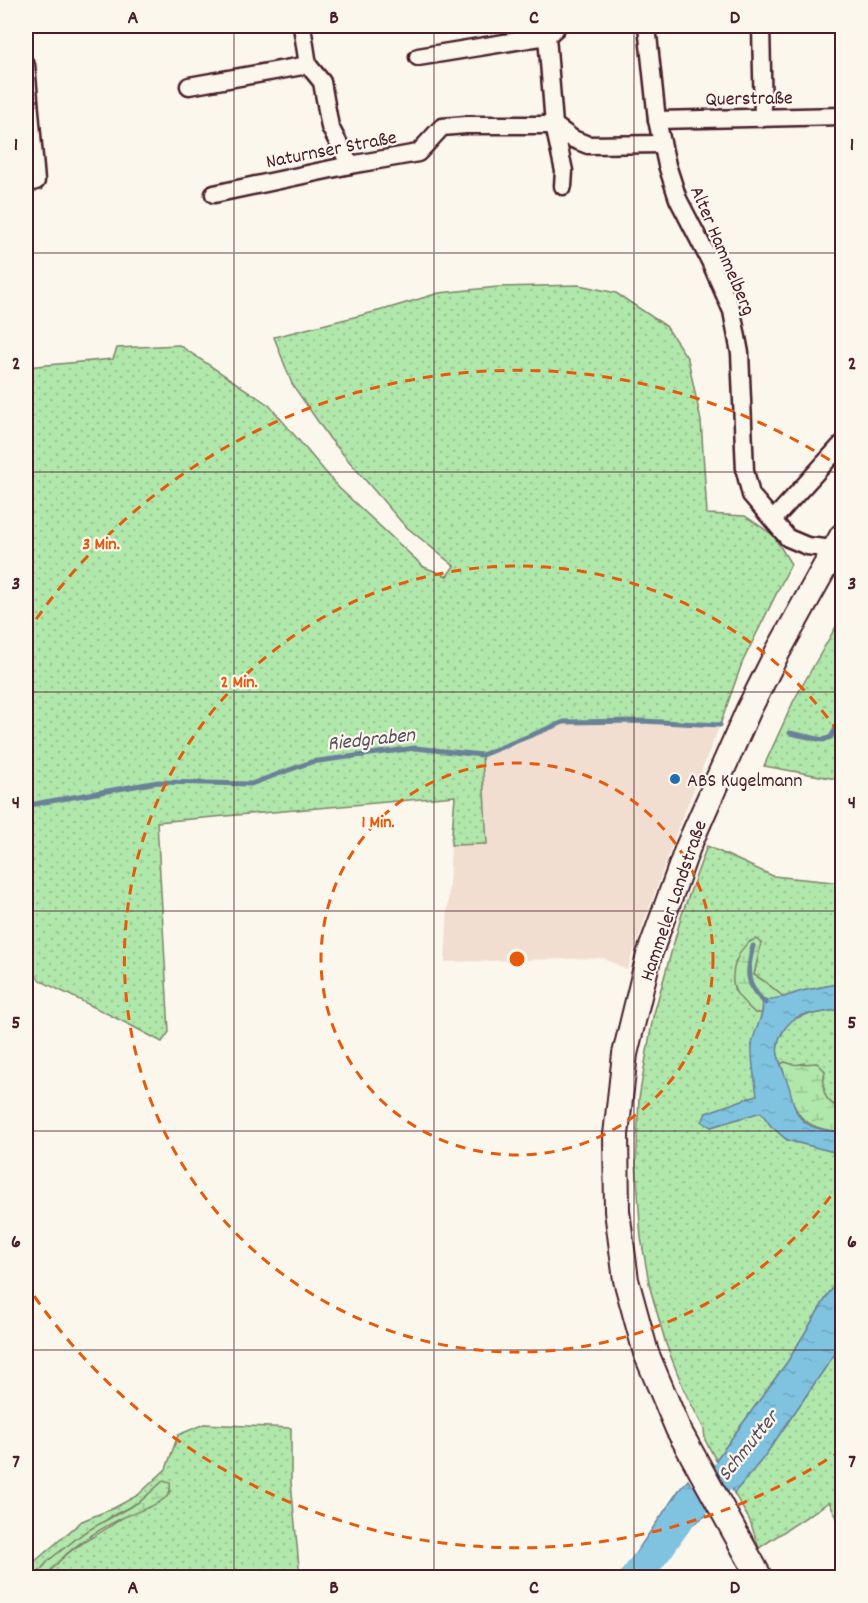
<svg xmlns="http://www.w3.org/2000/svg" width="868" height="1603" font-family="Dekko,sans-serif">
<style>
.built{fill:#f1ded1}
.grass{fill:url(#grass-dots);stroke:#7d836a;stroke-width:1.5}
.wetland{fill:url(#wetland-marsh);stroke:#7d836a;stroke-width:1.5}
.water{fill:url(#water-ripples);stroke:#6a8198;stroke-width:1.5}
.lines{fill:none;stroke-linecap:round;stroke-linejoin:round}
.stream{stroke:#6a8198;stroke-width:5}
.river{stroke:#80c3e0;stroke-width:30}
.minor-casing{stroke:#4a1f2b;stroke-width:21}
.secondary-casing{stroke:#4a1f2b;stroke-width:28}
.minor{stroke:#fbf7ec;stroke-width:16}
.secondary{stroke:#fbf7ec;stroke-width:24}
.grid{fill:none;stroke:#4a1f2b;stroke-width:1.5;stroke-opacity:0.55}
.ring{fill:none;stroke:#e8590c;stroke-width:3;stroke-dasharray:10 8}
.poi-dot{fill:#1f6fb2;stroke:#fbf7ec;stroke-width:2}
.labels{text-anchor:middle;stroke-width:4.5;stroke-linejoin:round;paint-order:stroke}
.street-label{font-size:20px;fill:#4a1f2b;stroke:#fbf7ec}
.poi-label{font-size:20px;fill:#4a1f2b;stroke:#fbf7ec;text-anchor:start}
.water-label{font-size:21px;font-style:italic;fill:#5a5061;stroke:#fbf7ec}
.centre{fill:#e8590c;stroke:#fbf7ec;stroke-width:3}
.ring-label{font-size:18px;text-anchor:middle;font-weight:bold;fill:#e8590c;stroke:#fbf7ec;stroke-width:4.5;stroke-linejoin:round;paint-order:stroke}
.neatline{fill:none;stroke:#4a1f2b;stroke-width:2}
.grid-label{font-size:20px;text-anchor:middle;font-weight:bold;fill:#4a1f2b}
</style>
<defs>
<pattern id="grass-dots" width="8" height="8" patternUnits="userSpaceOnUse" patternTransform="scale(1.5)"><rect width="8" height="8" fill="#b0e7aa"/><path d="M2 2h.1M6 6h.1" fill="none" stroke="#99c692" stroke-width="1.8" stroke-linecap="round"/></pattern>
<pattern id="wetland-marsh" width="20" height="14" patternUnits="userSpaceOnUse" patternTransform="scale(1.5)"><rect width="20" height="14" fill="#b0e7aa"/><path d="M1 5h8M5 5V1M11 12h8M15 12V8" fill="none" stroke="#99c692"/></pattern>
<pattern id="water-ripples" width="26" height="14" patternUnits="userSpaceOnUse" patternTransform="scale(1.5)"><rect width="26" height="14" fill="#80c3e0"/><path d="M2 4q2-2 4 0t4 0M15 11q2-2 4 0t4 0" fill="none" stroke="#70a7c0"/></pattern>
</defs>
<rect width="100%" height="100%" fill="#fbf7ec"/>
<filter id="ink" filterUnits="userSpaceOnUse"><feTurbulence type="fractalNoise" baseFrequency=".0167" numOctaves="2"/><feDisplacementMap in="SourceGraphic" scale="12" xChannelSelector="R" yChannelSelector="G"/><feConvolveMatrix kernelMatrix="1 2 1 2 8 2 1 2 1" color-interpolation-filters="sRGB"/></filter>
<g filter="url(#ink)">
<path class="built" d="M642,721l78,4 -42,103 -51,142 -24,-12 -158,4 6,-117 36,-2 -5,-88 82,-33z"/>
<g class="grass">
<path d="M579,285l37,8 50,33 22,33 13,62 6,93 38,2 28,19 18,29 -49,99 -22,62 -78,-4 -78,1 -82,33 5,89 -36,1 4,-49 -298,26 12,210 -7,10 -32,-17 -89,-44 -15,-14v-600l87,-8 4,-11 62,-3 90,60 70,83 85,79 23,9 7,-10 -50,-41 -74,-86 -38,-55 -18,-47 112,-28 53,-16 59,-6z"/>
<path d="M842,616v164l-78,-14 30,-66z"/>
<path d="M707,846l66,30 69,7v100l-40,8 -18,6c-10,-7 -18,-16 -30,-22l7,-32 -5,-4c-21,6 -19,33 -22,51l21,23h7l-10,32 5,50 -51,18 5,14 50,-15 10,14 16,14 55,14v123l-13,16 -41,68 -72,99 -11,-20 -1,-11 -20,-39 -18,-46 -16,-56 -9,-50 -5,-74 3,-66 14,-81 29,-103z"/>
<path d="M842,1009v100c-19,-7 -21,-19 -17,-38l-21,-8 -9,3 -10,-4 -4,2 -4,-12 2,-13 10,-18 19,-7h5z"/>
<path d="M834,1355h8v173l-13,-26 -70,46 -9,-27 -16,-28 30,-36z"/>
<path d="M204,1424l87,4v54l9,95h-254c20,-31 49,-38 76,-59 14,-11 28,-25 41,-37l-22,20 -29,15 -63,44 -14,17 -9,1v-9l56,-48 32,-13 24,-13 28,-26 12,-34z"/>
</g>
<g class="wetland">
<path d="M756,939l5,4 -7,32c12,6 20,15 30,22l-21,4 -1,12h-7c-6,-6 -15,-13 -19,-21 -9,-16 2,-48 20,-53z"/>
<path d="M785,1062c12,5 19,1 32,1l8,8c-4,19 -2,31 17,38v23c-52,-4 -46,-27 -61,-68z"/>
<path d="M163,1481l7,2c1,6 0,12 -6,16 -12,9 -29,13 -42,19 -28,14 -59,34 -76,59h-11l14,-17 36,-28 56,-31z"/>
</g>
<g class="water">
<path d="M842,983v26l-29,5c-20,-2 -39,21 -35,41 2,12 9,23 12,35 3,12 5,25 16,33 10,7 25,8 36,9v22l-55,-14 -16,-14 -10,-14 -50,15 -9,-5 4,-9 51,-18c-2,-16 -6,-33 -5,-48 0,-16 14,-30 10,-46l22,-4 18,-6z"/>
<path d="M842,1277v62l-3,9h3v7h-8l-70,102 -30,36 -18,-33 72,-99 41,-68z"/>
<path d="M688,1480l19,35 -15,10 -38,52h-37l9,-10 53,-77z"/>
</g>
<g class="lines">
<g class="stream">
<path d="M790,733l33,7 8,-3 11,-19"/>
<path d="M26,806l19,-4 113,-20 93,2 60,-22 104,-14 67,7 82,-33 78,-1 78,4"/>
<path d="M753,946c-6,24 -9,40 13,57"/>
</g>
<path class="river" d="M635,1578l23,-29 23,-33 48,-45 21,-27"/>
<defs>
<g id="minor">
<path d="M302,26l6,39 14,17 8,45 20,38"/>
<path d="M556,26v2l-9,8 7,89 10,46 -1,15"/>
<path d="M647,26l10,94 10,45 11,34 32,62 22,50 8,42 5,118 6,24 37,43 19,8 27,3"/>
<path d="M761,26l2,92"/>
<path d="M418,57l129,-21"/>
<path d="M26,65l10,116 -10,3"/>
<path d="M189,86l119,-21"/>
<path d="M657,120l185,-4"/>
<path d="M214,194l136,-29 68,-12 24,-26 24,-2h88l19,14 15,6 74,-1"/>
<path d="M773,520l69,-76"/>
</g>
<path id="secondary" d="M760,1578l-82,-149 -32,-76 -20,-73 -9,-69 -1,-76 9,-81 24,-99 39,-108 61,-138 27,-54 66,-119"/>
</defs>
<use href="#minor" class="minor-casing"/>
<use href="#secondary" class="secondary-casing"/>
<use href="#minor" class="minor"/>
<use href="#secondary" class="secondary"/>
</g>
</g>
<path class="grid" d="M234,26v1552M434,26v1552M634,26v1552M26,253h816M26,472h816M26,692h816M26,911h816M26,1131h816M26,1350h816"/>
<g class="ring">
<circle cx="517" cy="959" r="196"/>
<path d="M841 1182A393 393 0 1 1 841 736"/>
<path d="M842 1450A589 589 0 0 1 26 1284M26 634A589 589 0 0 1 842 468"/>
</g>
<circle class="poi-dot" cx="675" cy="779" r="6"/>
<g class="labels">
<g class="street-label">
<text transform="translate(749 97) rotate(-1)" y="7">Querstraße</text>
<text transform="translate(331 148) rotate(-11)" y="7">Naturnser Straße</text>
<text transform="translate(724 250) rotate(67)" y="7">Alter Hammelberg</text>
<text transform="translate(672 900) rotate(-71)" y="7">Hammeler Landstraße</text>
</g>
<g class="poi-label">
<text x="687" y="786">ABS Kugelmann</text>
</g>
<g class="water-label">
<text transform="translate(371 738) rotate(-6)" y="7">Riedgraben</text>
<text transform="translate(747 1445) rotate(-51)" y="7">Schmutter</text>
</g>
</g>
<circle cx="517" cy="959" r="9" class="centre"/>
<g class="ring-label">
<text x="101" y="549">3 Min.</text>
<text x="239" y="687">2 Min.</text>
<text x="378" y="827">1 Min.</text>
</g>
<rect width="868" height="1603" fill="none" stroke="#fbf7ec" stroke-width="66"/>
<rect x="33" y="33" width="802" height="1537" class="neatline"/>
<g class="grid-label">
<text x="133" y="23">A</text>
<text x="334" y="23">B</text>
<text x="534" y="23">C</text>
<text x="735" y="23">D</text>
<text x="16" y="150">1</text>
<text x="852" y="150">1</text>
<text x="16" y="369">2</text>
<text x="852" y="369">2</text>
<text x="16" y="589">3</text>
<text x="852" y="589">3</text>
<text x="16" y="808">4</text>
<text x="852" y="808">4</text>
<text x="16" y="1028">5</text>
<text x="852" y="1028">5</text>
<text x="16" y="1247">6</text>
<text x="852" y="1247">6</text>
<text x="16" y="1467">7</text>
<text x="852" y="1467">7</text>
<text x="133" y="1593">A</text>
<text x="334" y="1593">B</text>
<text x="534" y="1593">C</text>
<text x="735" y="1593">D</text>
</g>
</svg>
